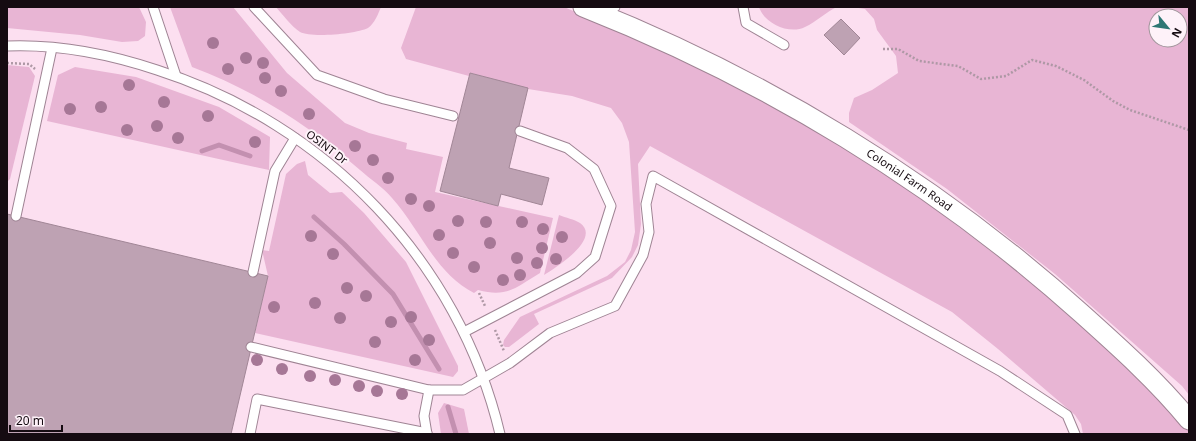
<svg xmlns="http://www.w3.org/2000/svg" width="1196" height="441" font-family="'Noto Sans',sans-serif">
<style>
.green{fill:#e8b5d4;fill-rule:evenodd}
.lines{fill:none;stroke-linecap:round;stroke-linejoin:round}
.stream{stroke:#c390b0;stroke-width:5}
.building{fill:#bea2b3;stroke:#a18696}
.service-casing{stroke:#9f8494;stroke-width:11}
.minor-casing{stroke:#9f8494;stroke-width:21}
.path{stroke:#ae98a5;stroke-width:2.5;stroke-dasharray:2 2;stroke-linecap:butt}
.service{stroke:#fff;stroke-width:9}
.minor{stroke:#fff;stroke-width:19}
.tree{fill:#a67796}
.labels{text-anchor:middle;stroke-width:4;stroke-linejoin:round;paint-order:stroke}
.street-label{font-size:11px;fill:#150b11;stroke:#fef2f9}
</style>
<rect width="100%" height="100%" fill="#fcdff0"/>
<g class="green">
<path d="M7,7h132l7,15 -1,14 -7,5 -16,1 -42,-7 -73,-7z"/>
<path d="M170,7h63l54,66 58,50 24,10 38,10 -1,6 37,8 -8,35 118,26 -13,55c-24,14 -32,25 -62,17l-4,3c-39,-20 -54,-64 -82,-95 -9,-11 -22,-19 -32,-28 -50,-44 -106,-80 -168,-103z"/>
<path d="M276,7h105c-3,7 -6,16 -13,21 -12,6 -57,10 -68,4 -9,-6 -17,-17 -24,-25z"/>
<path d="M416,7h148l124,53 92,49 127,78 175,134 76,72 31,38v3h-106l-2,-10 -6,-9 -77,-66 -46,-37 -302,-166 -12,18 3,60 -3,21 -6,12 -20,21 -78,36 5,10 -30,23h-4l-2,-2 1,-5 16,-23 87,-41 18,-14 6,-12 4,-18 -6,-90 -7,-19 -11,-15 -39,-12 -44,-7 -57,-16 -2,3 -63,-17 -5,-11z"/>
<path d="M759,7h78c-11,5 -21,15 -32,20 -16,8 -41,-4 -46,-20z"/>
<path d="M852,7h337v388l-7,-9 -127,-112 -108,-85 -98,-67v-9l5,-15 18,-8 26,-17 -2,-17 -19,-26 -3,-11 -9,-10zM1156,16h24v24h-24z"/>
<path d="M7,65l22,2 6,9 -25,103 -3,3z"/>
<path d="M75,67l61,10 83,30 51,30 -1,33 -222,-49 11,-46z"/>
<path d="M305,161l3,14 22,18 12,-1 22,21 42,49 52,104v5l-5,6 -198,-44 13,-57 -6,-26 7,1 17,-77 11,-10z"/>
<path d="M559,215c7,3 15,4 21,8 22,16 -25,45 -36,52z"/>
<path d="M444,403l20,6 5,25h-28l-3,-21z"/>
</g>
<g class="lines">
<g class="stream">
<path d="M202,151l17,-6 31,11"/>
<path d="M314,217l30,27 49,50 46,75"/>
<path d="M448,407l8,27"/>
</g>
</g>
<g class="building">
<path d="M841,19l19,19 -16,17 -20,-20z"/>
<path d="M470,73l58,15 -19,80 40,10 -7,27 -41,-11 -3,12 -58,-15z"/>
<path d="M7,214l261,62 -37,158h-224z"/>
</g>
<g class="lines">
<defs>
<g id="service">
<path d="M153,7l23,69"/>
<path d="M254,7l63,68 67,24 69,17"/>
<path d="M743,7l3,16 38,22"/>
<path d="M603,15l12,-8"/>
<path d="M7,46c51,-2 102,8 150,24 169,54 302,191 343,364"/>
<path d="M16,216l36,-168"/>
<path d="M253,272l22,-101 20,-33"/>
<path d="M464,332l113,-59 18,-16 16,-51 -17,-37 -27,-21 -47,-17"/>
<path d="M251,347l178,43h34l47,-27 40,-30 65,-27 28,-51 6,-23 -3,-28 7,-28 347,195 67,44 8,19"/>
<path d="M250,434l7,-35 170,34"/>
<path d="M427,434l-3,-18 5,-26"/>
</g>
<g id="minor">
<path id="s1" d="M583,7c182,72 352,175 498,306 38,34 76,68 108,107"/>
</g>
</defs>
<use href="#service" class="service-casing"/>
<use href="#minor" class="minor-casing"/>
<g class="path">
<path d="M883,49h15l21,12 39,5 23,13 25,-3 26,-16 24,6 28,14 29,21 17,9 59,20"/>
<path d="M7,63l22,1 6,5"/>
<path d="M479,293l6,13"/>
<path d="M495,330l9,21"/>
</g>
<use href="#service" class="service"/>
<use href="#minor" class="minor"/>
</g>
<g class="tree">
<circle cx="213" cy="43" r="6"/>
<circle cx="246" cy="58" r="6"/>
<circle cx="263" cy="63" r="6"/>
<circle cx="228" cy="69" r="6"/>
<circle cx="265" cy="78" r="6"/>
<circle cx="129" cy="85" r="6"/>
<circle cx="281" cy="91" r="6"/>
<circle cx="164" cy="102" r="6"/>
<circle cx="101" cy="107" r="6"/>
<circle cx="70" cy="109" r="6"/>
<circle cx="309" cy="114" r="6"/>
<circle cx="208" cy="116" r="6"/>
<circle cx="157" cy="126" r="6"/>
<circle cx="127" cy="130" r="6"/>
<circle cx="178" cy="138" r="6"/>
<circle cx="255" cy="142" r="6"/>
<circle cx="355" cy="146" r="6"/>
<circle cx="373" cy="160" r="6"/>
<circle cx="388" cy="178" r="6"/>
<circle cx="411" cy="199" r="6"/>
<circle cx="429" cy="206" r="6"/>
<circle cx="458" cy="221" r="6"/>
<circle cx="486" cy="222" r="6"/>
<circle cx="522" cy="222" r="6"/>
<circle cx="543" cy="229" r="6"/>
<circle cx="439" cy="235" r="6"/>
<circle cx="311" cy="236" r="6"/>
<circle cx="562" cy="237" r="6"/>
<circle cx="490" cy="243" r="6"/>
<circle cx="542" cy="248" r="6"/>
<circle cx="453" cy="253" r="6"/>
<circle cx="333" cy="254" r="6"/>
<circle cx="517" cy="258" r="6"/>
<circle cx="556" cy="259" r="6"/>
<circle cx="537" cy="263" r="6"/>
<circle cx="474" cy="267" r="6"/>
<circle cx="520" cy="275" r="6"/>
<circle cx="503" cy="280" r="6"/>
<circle cx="347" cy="288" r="6"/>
<circle cx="366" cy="296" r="6"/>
<circle cx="315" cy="303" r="6"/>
<circle cx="274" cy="307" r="6"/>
<circle cx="411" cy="317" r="6"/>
<circle cx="340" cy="318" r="6"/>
<circle cx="391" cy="322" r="6"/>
<circle cx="429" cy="340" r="6"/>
<circle cx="375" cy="342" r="6"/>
<circle cx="257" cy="360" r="6"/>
<circle cx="415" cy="360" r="6"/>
<circle cx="282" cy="369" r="6"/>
<circle cx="310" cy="376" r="6"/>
<circle cx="335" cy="380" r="6"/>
<circle cx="359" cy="386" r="6"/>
<circle cx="377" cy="391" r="6"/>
<circle cx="402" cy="394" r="6"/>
</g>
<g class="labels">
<g class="street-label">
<text transform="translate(327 147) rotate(37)" y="4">OSINT Dr</text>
<text dy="4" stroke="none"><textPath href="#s1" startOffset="370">Colonial Farm Road</textPath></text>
</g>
</g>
<rect width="1196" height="441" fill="none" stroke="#150b11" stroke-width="16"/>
<g transform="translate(1168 28) rotate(119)"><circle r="19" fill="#fef2f9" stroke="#a1969c"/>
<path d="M0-3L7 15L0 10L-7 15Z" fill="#2d7774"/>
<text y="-6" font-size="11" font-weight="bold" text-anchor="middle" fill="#150b11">N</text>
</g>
<path d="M10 425v6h52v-6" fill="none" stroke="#150b11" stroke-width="2"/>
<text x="16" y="425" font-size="12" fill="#150b11" stroke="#fef2f9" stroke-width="3" paint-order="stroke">20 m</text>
</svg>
